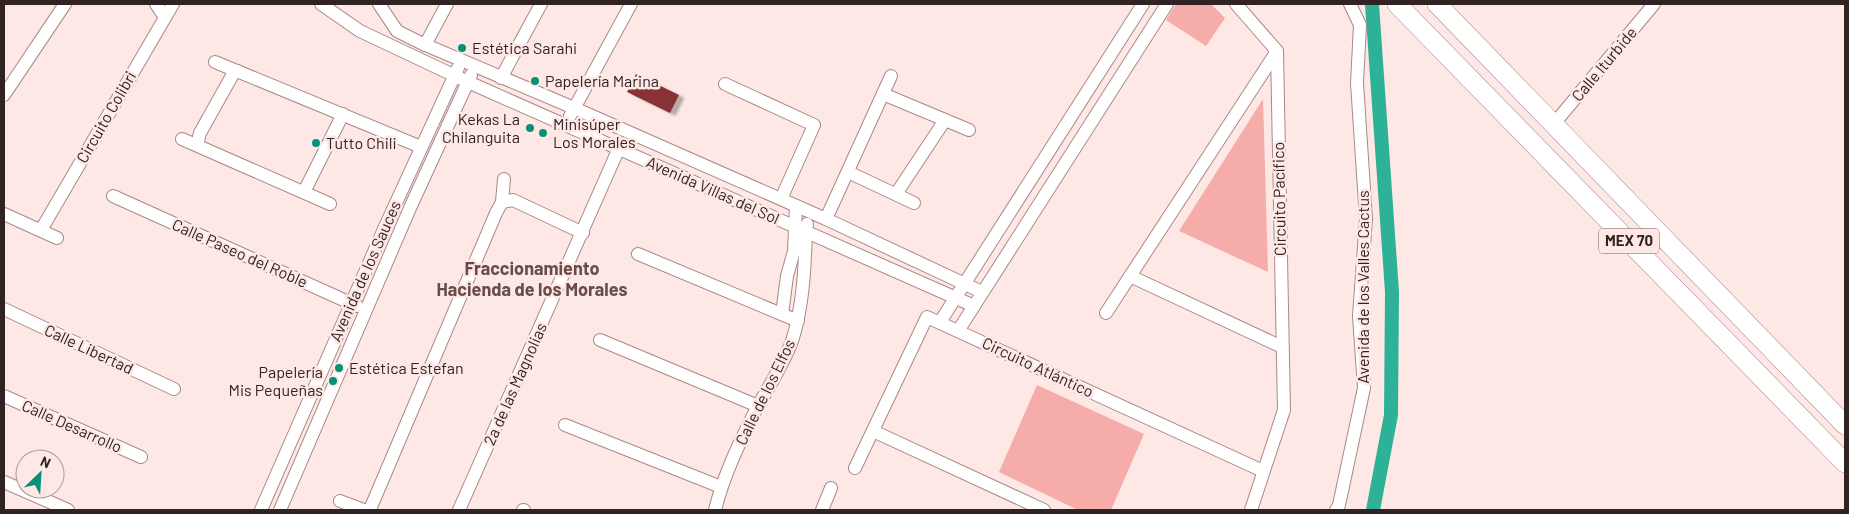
<svg xmlns="http://www.w3.org/2000/svg" width="1849" height="514" font-family="Barlow,sans-serif">
<style>
.green{fill:#f6aca9}
.lines{fill:none;stroke-linecap:round;stroke-linejoin:round}
.canal{stroke:#2eb297;stroke-width:14}
.building{fill:#873134;filter:url(#shadow)}
.minor-casing{stroke:#a98887;stroke-width:14}
.primary-casing{stroke:#a98887;stroke-width:20}
.minor{stroke:#fff;stroke-width:12}
.primary{stroke:#fff;stroke-width:19}
.poi-dot{fill:#099078;stroke:#fee8e6;stroke-width:2}
.labels{text-anchor:middle;stroke-width:5;stroke-linejoin:round;paint-order:stroke}
.shield{fill:#fee8e6;stroke:#6e5e5d;stroke-width:1}
.shield-label{font-size:15px;font-weight:bold;fill:#302322}
.poi-label{font-size:16px;fill:#302322;stroke:#fee8e6;text-anchor:start}
.street-label{font-size:16px;fill:#302322;stroke:#fee8e6}
.neighbourhood-label{font-size:18px;font-weight:bold;fill:#694b4a;stroke:#fee8e6}
</style>
<defs>
<filter id="shadow"><feDropShadow dx="5.5" dy="3" stdDeviation="1" flood-color="#0004"/></filter>
</defs>
<rect width="100%" height="100%" fill="#fee8e6"/>
<g class="green">
<path d="M1176,4h35l14,14 -19,28 -40,-26z"/>
<path d="M1263,99l5,173 -89,-41z"/>
<path d="M1037,385l107,49 -33,76h-33l-79,-38z"/>
</g>
<g class="lines">
<path class="canal" d="M1372,4l20,288 -1,123 -18,95"/>
</g>
<path class="building" d="M636,74l43,21 -9,18 -43,-21z"/>
<g class="lines">
<defs>
<g id="minor">
<path d="M156,4l8,12"/>
<path d="M321,4l39,27 108,51 506,224"/>
<path d="M379,4l18,27 24,12 153,65 252,111 156,73"/>
<path d="M1236,4l41,47 7,359 -33,100"/>
<path d="M425,45l22,-41"/>
<path d="M215,62l206,85"/>
<path d="M501,78l40,-74"/>
<path d="M725,84l89,41 -33,74"/>
<path d="M883,94l86,36"/>
<path d="M4,95l61,-91"/>
<path d="M570,116l61,-112"/>
<path d="M1553,125l101,-121"/>
<path d="M182,139l148,65"/>
<path d="M197,145l3,-12 33,-59 5,-3"/>
<path d="M848,172l66,31"/>
<path d="M304,192l39,-78"/>
<path d="M896,194l49,-74"/>
<path d="M113,196l244,110"/>
<path d="M502,202l2,-23"/>
<path d="M4,214l53,24"/>
<path d="M826,219l65,-143"/>
<path d="M41,230l132,-226"/>
<path d="M638,254l160,67"/>
<path d="M1130,276l152,71"/>
<path d="M4,309l170,80"/>
<path d="M1106,313l171,-262"/>
<path d="M782,314l5,-38 7,-25 2,-45"/>
<path d="M940,322l203,-318"/>
<path d="M958,331l209,-327"/>
<path d="M600,340l158,66"/>
<path d="M4,396l137,61"/>
<path d="M565,425l156,62"/>
<path d="M873,431l171,79"/>
<path d="M855,468l72,-151 336,154"/>
<path d="M4,482l64,28"/>
<path d="M340,501l24,9"/>
<path d="M261,510l123,-281 74,-161"/>
<path d="M280,510l130,-302 61,-133"/>
<path d="M371,510v-3l125,-294 6,-11 11,-2 70,33"/>
<path d="M459,510l160,-362"/>
<path d="M523,510h1"/>
<path d="M715,510c9,-36 25,-69 42,-102 12,-22 26,-43 35,-67 9,-28 12,-58 13,-87 1,-10 0,-20 2,-30"/>
<path d="M822,510l9,-22"/>
<path d="M1336,510l3,-5 25,-117 -5,-72 7,-97 -9,-136 3,-58 -10,-21"/>
</g>
<g id="primary">
<path d="M1397,4l448,459"/>
<path d="M1437,4l408,421"/>
</g>
</defs>
<use href="#minor" class="minor-casing"/>
<use href="#primary" class="primary-casing"/>
<use href="#minor" class="minor"/>
<use href="#primary" class="primary"/>
</g>
<g class="poi-dot">
<circle cx="462" cy="48" r="5"/>
<circle cx="535" cy="81" r="5"/>
<circle cx="530" cy="128" r="5"/>
<circle cx="543" cy="133" r="5"/>
<circle cx="316" cy="143" r="5"/>
<circle cx="339" cy="368" r="5"/>
<circle cx="333" cy="381" r="5"/>
</g>
<g class="labels">
<rect class="shield" x="1599" y="228.5" width="60" height="25" rx="4"/>
<g class="shield-label">
<text x="1629" y="246">MEX 70</text>
</g>
<g class="poi-label">
<text x="472" y="54">Estética Sarahi</text>
<text x="545" y="87">Papelería Marina</text>
<text x="520" y="125" text-anchor="end">Kekas La<tspan x="520" dy="18">Chilanguita</tspan></text>
<text x="553" y="130">Minisúper<tspan x="553" dy="18">Los Morales</tspan></text>
<text x="326" y="149">Tutto Chili</text>
<text x="349" y="374">Estética Estefan</text>
<text x="323" y="378" text-anchor="end">Papelería<tspan x="323" dy="18">Mis Pequeñas</tspan></text>
</g>
<g class="street-label">
<text transform="translate(1604 64) rotate(-50)" y="6">Calle Iturbide</text>
<text transform="translate(106 117) rotate(-60)" y="6">Circuito Colibri</text>
<text transform="translate(713 190) rotate(24)" y="6">Avenida Villas del Sol</text>
<text transform="translate(1279 199) rotate(-91)" y="6">Circuito Pacífico</text>
<text transform="translate(240 253) rotate(24)" y="6">Calle Paseo del Roble</text>
<text transform="translate(365 271) rotate(-66)" y="6">Avenida de los Sauces</text>
<text transform="translate(1363 287) rotate(-90)" y="6">Avenida de los Valles Cactus</text>
<text transform="translate(89 349) rotate(25)" y="6">Calle Libertad</text>
<text transform="translate(1038 367) rotate(25)" y="6">Circuito Atlántico</text>
<text transform="translate(515 384) rotate(-66)" y="6">2a de las Magnolias</text>
<text transform="translate(765 392) rotate(-64)" y="6">Calle de los Elfos</text>
<text transform="translate(72 426) rotate(24)" y="6">Calle Desarrollo</text>
</g>
<g class="neighbourhood-label">
<text x="532" y="275">Fraccionamiento<tspan x="532" dy="21">Hacienda de los Morales</tspan></text>
</g>
</g>
<rect width="1849" height="514" fill="none" stroke="#302322" stroke-width="10"/>
<g transform="translate(40 474) rotate(25)"><circle r="24" fill="#fee8e6" stroke="#ac9998"/>
<path d="M0-4L9 19L0 12L-9 19Z" fill="#099078"/>
<text y="-8" font-size="14" font-weight="bold" text-anchor="middle" fill="#302322">N</text>
</g>
</svg>
